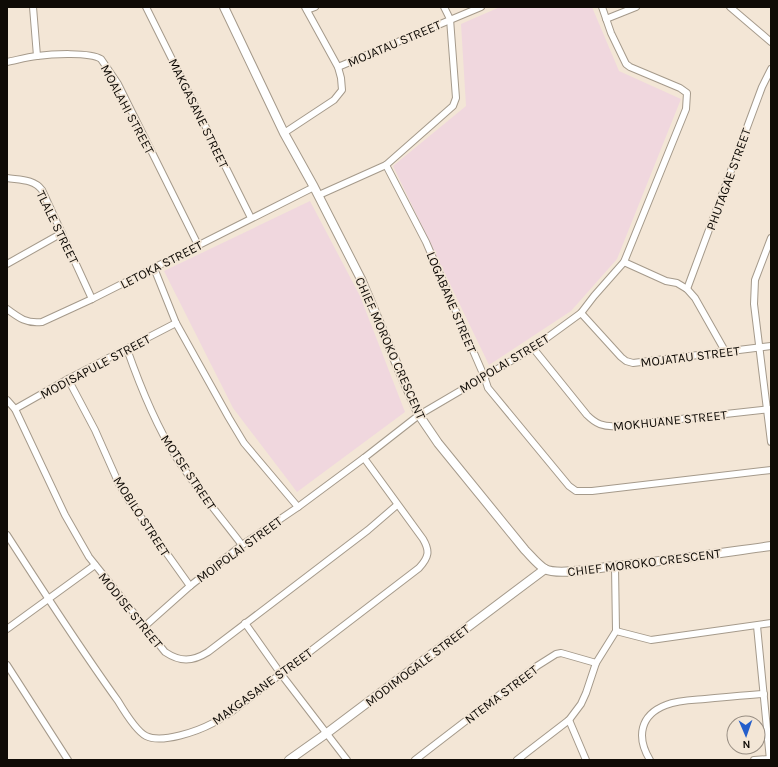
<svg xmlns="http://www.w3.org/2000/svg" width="778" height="767" font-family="Karla,sans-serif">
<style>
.education{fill:#f0d7de}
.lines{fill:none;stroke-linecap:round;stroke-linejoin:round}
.minor-casing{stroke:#a59a8b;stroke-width:8}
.tertiary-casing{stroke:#a59a8b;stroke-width:10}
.minor{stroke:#fff;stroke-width:6}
.tertiary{stroke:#fff;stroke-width:8}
.labels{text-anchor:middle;stroke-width:3.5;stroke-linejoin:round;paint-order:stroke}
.street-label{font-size:13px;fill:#0f0b06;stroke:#f3e6d6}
</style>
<rect width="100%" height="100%" fill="#f3e6d6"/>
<g class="education">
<path d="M500,7h92l27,64 62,28 -64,160 -46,52 -82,54 -96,-199 73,-60 -5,-82z"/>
<path d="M310,201l50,95 45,116 -108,80 -64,-84 -69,-137z"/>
</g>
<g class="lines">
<defs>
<g id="minor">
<path d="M33,7l4,49"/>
<path d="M146,7l105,211"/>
<path d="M730,7l41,35"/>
<path d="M307,10l8,-3"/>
<path d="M606,19l30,-12"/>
<path d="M7,62c10,-2 20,-5 30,-6 15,-2 53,-4 64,3l17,25 80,161"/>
<path d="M338,67l143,-60"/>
<path d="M284,133l50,-33 8,-10 -1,-12 -3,-11 -33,-60"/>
<path d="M386,165l40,77 58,134 4,12 81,98 7,5h16l179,-21"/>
<path d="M7,178c13,2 27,1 35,12l50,109"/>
<path d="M319,195l67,-30 67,-59 3,-8 -6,-79 -6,-12"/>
<path d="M771,238l-16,42 -1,24 17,138"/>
<path d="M624,262l42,19 11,2 10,6 8,9 30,53"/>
<path d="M7,264l55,-31"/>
<path d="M154,268l22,55 53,95 15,25 54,64"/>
<path d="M687,289l75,-202 9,-18"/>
<path d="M7,309c12,9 20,15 35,13l50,-23 222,-112"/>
<path d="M581,313l40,44 5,4 7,2 138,-17"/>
<path d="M533,348l54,67c9,9 16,12 30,11l154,-17"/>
<path d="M127,349c13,37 28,75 49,108 20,31 44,59 66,88"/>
<path d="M68,379l27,51 24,54 9,15 62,87"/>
<path d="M7,400l8,9 50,106 24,42 76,95c15,10 27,10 43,0l160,-122 29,-25"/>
<path d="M15,409l53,-30 108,-56"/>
<path d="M7,535c36,56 72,112 111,166 6,10 18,30 28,35 16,8 52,-5 67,-13 6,-3 12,-7 18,-11l188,-144c10,-11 11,-17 4,-29l-59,-81"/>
<path d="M245,623l36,51 66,86"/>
<path d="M145,626l45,-40 52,-41 56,-38 66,-49 55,-43 114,-67 48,-35 13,-17 30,-34 62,-153 1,-16 -7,-5 -50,-21 -4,-3 -15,-31 -9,-26"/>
<path d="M757,626l13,134"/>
<path d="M7,629l88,-64"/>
<path d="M616,631l35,9 120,-17"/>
<path d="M7,665l61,95"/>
<path d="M569,720l17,40"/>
<path d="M415,760l122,-94 19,-12 5,-1 35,10"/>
<path d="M517,760l52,-40 12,-16 5,-11 10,-30 20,-32 -1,-65"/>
<path d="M650,760c-14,-23 -10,-45 16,-55 12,-5 27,-5 39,-6 20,-2 40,-4 59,-5"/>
<path d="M754,760l16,-1"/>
</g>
<g id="tertiary">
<path d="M224,7l60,126 30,54 47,92 39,93 19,43 19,28 87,107c6,6 13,15 20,19 13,7 54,-1 69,-3 53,-5 105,-13 157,-20"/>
<path d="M289,760l38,-27 218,-164"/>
</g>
</defs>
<use href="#minor" class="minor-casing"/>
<use href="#tertiary" class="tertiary-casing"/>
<use href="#minor" class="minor"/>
<use href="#tertiary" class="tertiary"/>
</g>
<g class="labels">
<g class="street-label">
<text transform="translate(394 43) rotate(-23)" y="5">MOJATAU STREET</text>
<text transform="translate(128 109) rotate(62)" y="5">MOALAHI STREET</text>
<text transform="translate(199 113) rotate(64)" y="5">MAKGASANE STREET</text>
<text transform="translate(728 179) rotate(-70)" y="5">PHUTAGAE STREET</text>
<text transform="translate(58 227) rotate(64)" y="5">TLALE STREET</text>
<text transform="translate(161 264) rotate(-27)" y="5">LETOKA STREET</text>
<text transform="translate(452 302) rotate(67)" y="5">LOGABANE STREET</text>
<text transform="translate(391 348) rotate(66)" y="5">CHIEF MOROKO CRESCENT</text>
<text transform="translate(690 356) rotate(-7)" y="5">MOJATAU STREET</text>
<text transform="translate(504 363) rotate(-31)" y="5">MOIPOLAI STREET</text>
<text transform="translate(95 366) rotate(-28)" y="5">MODISAPULE STREET</text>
<text transform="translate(670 420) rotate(-6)" y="5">MOKHUANE STREET</text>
<text transform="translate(189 472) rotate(56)" y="5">MOTSE STREET</text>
<text transform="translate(142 516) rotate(57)" y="5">MOBILO STREET</text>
<text transform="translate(239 549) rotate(-36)" y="5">MOIPOLAI STREET</text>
<text transform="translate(644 562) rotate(-7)" y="5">CHIEF MOROKO CRESCENT</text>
<text transform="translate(131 610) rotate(51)" y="5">MODISE STREET</text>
<text transform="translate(417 665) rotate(-37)" y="5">MODIMOGALE STREET</text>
<text transform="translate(262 686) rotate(-36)" y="5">MAKGASANE STREET</text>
<text transform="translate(501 694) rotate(-37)" y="5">NTEMA STREET</text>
</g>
</g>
<rect width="778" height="767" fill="none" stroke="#0f0b06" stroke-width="16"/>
<g transform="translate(746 735) rotate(178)"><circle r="19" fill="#f3e6d6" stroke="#988e83"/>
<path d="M0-3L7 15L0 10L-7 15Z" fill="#245ecb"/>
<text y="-6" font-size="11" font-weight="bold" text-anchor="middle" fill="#0f0b06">N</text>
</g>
</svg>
